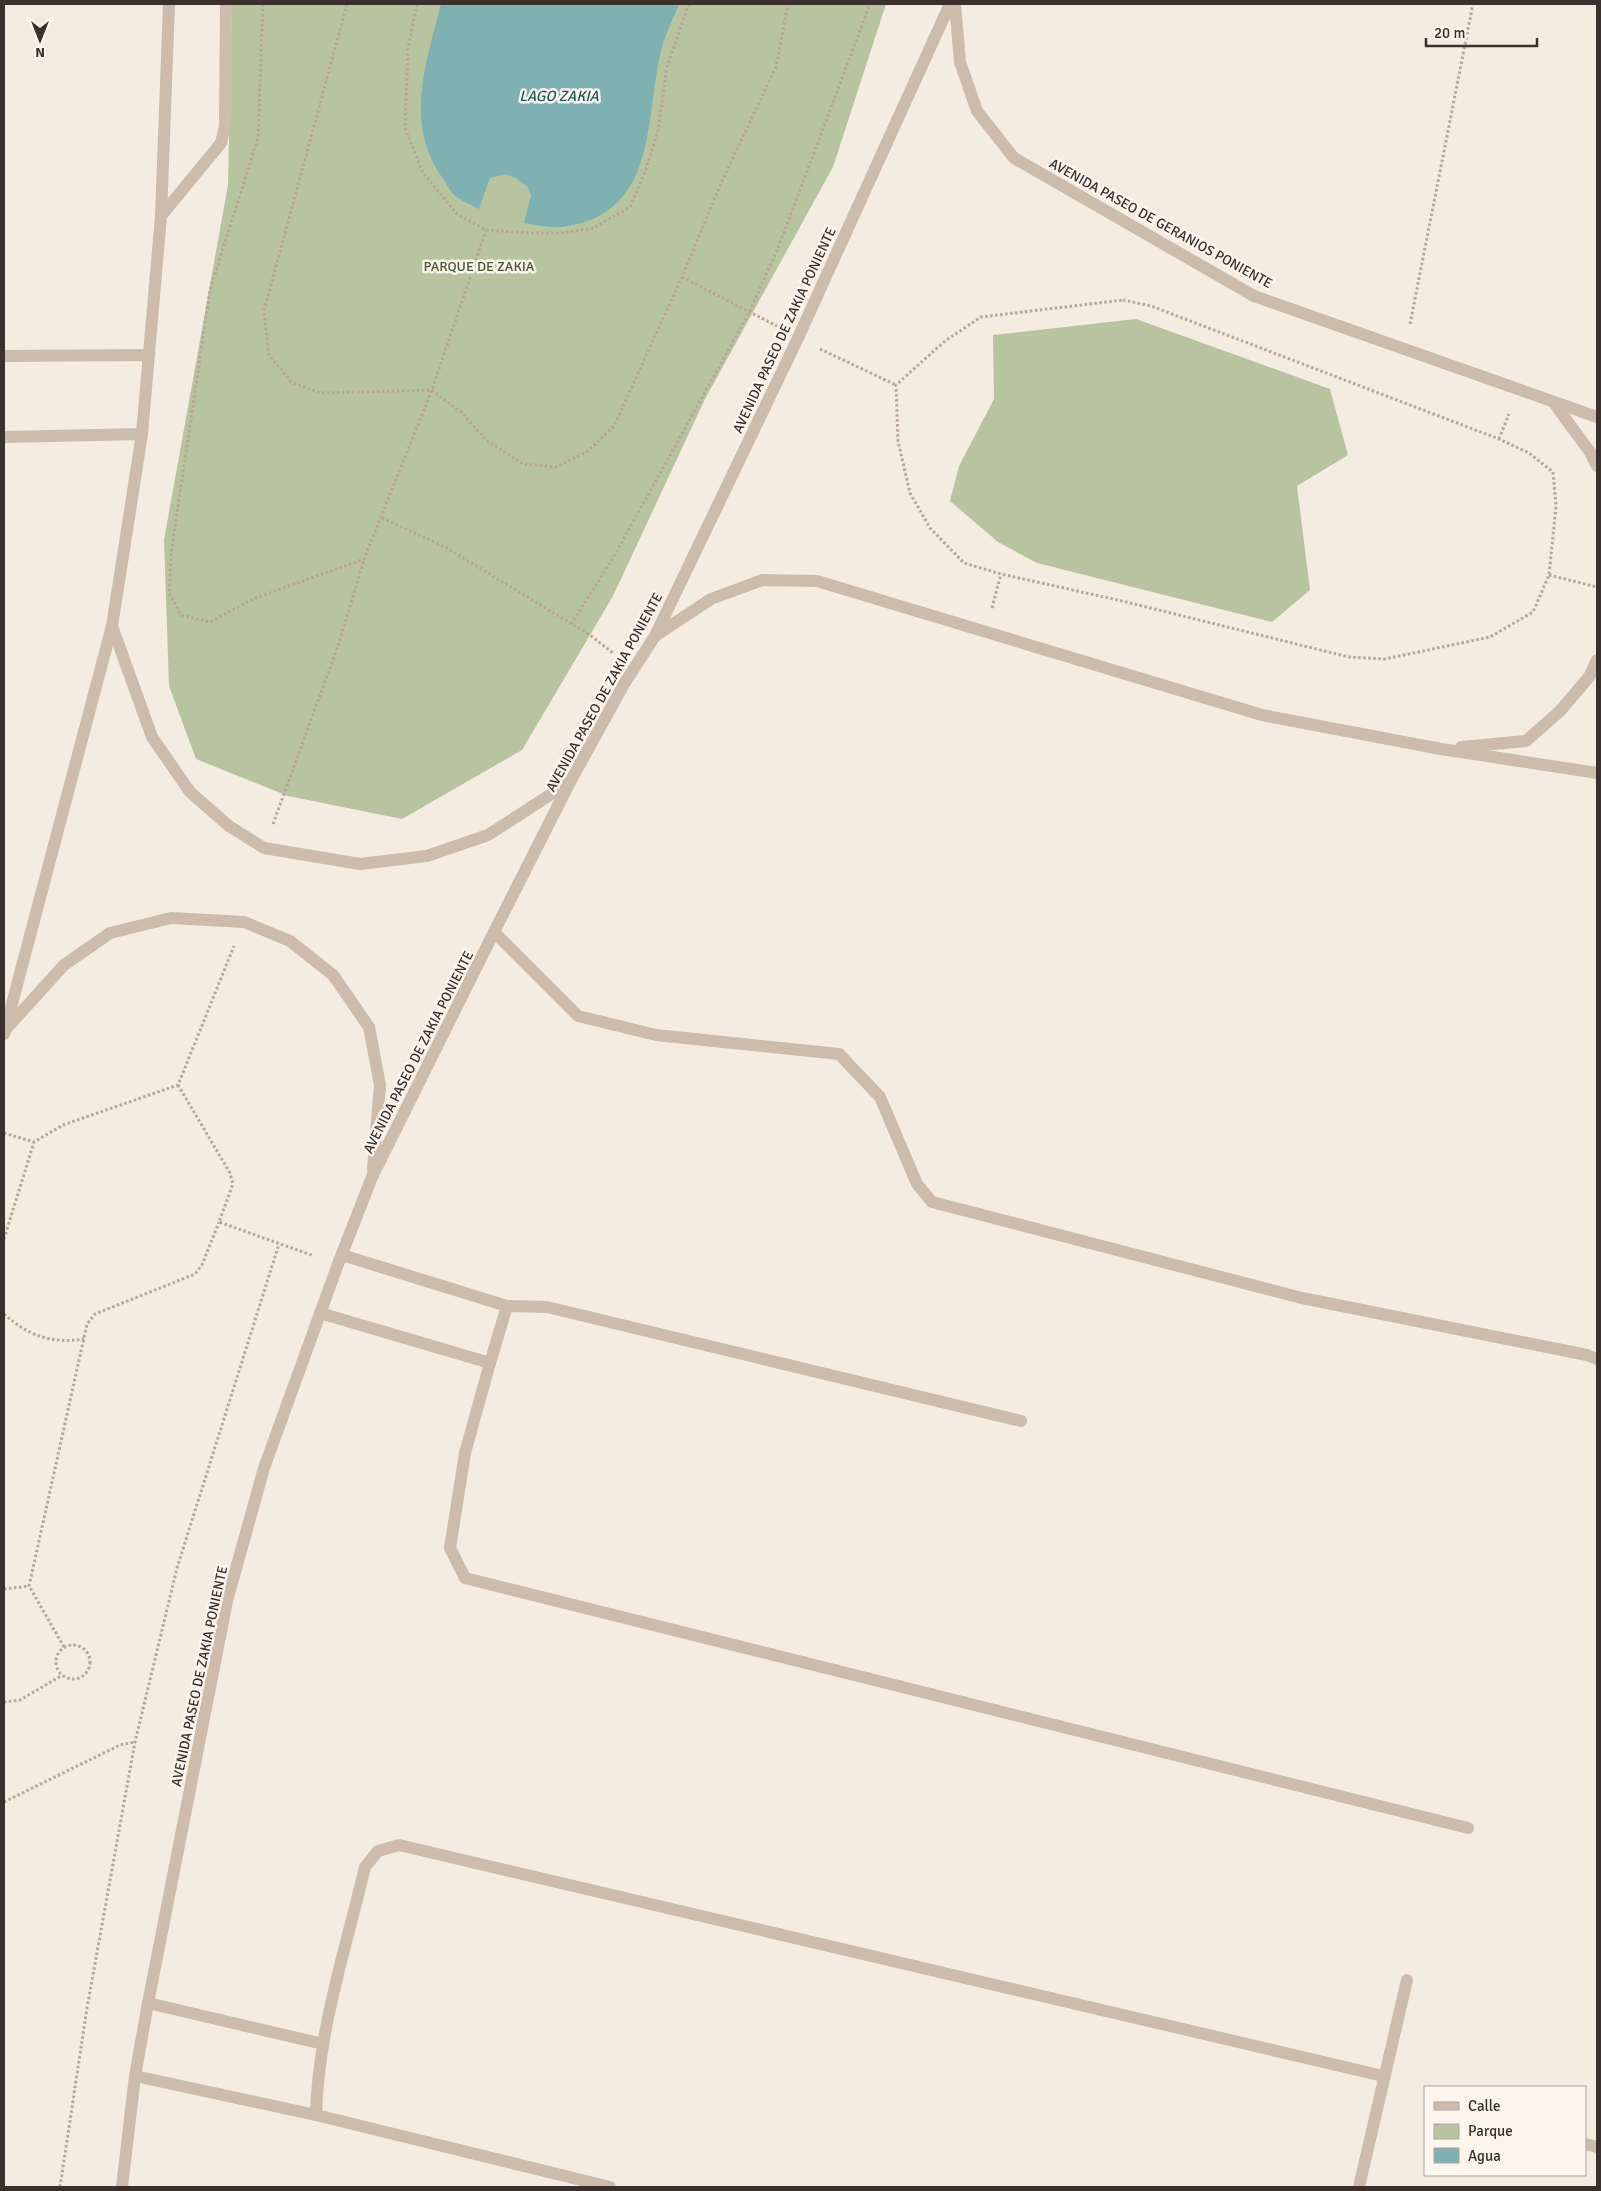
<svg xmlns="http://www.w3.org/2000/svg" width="1601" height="2191" font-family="Signika,sans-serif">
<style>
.green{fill:#b8c4a0}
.water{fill:#7fb0b2}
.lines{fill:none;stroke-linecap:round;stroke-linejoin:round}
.path{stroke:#b9a596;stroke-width:3;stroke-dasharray:2.5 2.5;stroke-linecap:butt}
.minor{stroke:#cdbbac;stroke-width:12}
.labels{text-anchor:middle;stroke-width:5;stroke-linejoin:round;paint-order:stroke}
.street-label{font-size:14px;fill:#3b302b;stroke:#fbf5ee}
.park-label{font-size:14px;fill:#4a5a2e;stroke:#fbf5ee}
.water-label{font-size:15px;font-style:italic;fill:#1f5a5e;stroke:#fbf5ee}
</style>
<rect width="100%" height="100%" fill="#f4ebe1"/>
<g class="green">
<path d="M232,4h654l-53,163 -128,232 -92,197 -91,154 -120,69 -114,-23 -92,-37 -27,-73 -5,-146 64,-355z"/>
<path d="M1136,319l194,70 18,66 -51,31 13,104 -38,32 -235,-59 -39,-21 -48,-41 9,-35 35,-67 -1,-64z"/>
</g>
<path class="water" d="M441,4h238c-5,14 -13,28 -17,43 -18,69 -2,168 -100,180 -11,1 -26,-2 -38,-4l7,-28 -3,-8 -12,-9 -11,-4 -15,4 -11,31c-8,-4 -17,-8 -24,-13 -4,-4 -8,-11 -11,-16 -41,-54 -18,-117 -3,-176z"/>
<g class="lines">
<g class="path">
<path d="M263,4l-5,134 -48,152 -38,257 -3,46 12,22 29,7 43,-23 111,-40 68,-169 54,-160"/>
<path d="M347,4l-83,307 5,44 22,27 30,11 111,-3 30,23 24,27 37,24 33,3 32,-16 26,-25 68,-149 40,-96 54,-114 12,-63"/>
<path d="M417,4l-9,44 -3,80 18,45 34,41 29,16 47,3h29l31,-5 37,-21 15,-35 13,-42 9,-63 22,-63"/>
<path d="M682,277l95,49"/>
<path d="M1123,300l28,6 348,133 30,14 24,19 3,34 -7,69 -16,37 -43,25 -105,22 -36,-2 -227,-56 -121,-27 -37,-11 -34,-35 -20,-35 -12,-52 -2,-56 49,-44 36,-24z"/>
<path d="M1410,324l63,-320"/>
<path d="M820,349l76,36"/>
<path d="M1499,439l10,-25"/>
<path d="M382,518l63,29 145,88 23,18"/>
<path d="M1549,575l48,12"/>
<path d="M992,608l9,-34"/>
<path d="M571,624l42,-66 137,-247 30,-68 90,-239"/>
<path d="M273,824l65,-178 26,-86"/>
<path d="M178,1085l52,88 3,11 -14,38 95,34"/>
<path d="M4,1133l30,9"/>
<path d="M4,1239l30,-97 29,-17 115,-40 56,-139"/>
<path d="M4,1314c25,22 47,30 80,25"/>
<path d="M4,1589l25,-3"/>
<circle cx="73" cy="1662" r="17"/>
<path d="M64,1647l-35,-61 58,-262 8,-10 100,-40 7,-9 17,-43"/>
<path d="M4,1702l16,-2 41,-24"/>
<path d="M4,1802l116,-57 15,-3"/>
<path d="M60,2187l27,-179 48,-266 42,-174 102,-324"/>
</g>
<g class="minor">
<path d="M955,4l5,58 17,49 37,47 240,138 343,121"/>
<path d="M161,216l60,-73 4,-17 1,-122"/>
<path d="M4,356l145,-1"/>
<path d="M1554,403l36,49 7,14"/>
<path d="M4,437l138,-3"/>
<path d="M112,626l40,111 38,55 39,34 35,22 96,16 67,-8 61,-21 82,-53"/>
<path d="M655,636l56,-37 51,-19 55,1 445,134 179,34 156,24"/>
<path d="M1461,747l65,-6 34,-30 29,-34 8,-17"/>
<path d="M494,932l84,84 78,19 183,19 41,43 37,87 15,18 370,96 285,57 10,4"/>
<path d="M6,1029l58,-64 46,-32 61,-15 73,4 46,19 43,34 36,52 11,58 -7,84"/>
<path d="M4,1034l108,-408 30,-192 19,-218 8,-212"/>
<path d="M342,1255l165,51"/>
<path d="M320,1313l170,50 -25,90 -15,95 15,30 1003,250"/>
<path d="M490,1363l17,-57 40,1 474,114"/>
<path d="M148,2003l175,41"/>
<path d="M135,2076l181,39 294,72"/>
<path d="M316,2115c2,-84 30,-167 49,-248l13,-16 21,-6 984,231"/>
<path d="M1585,2144l12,3"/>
<path d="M122,2187l13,-111 13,-73 79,-402 37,-133 74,-204 34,-87 122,-245 76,-150 54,-98 31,-48 143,-298 152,-334"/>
<path d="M1359,2187l48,-207"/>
</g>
</g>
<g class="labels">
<g class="street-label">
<text transform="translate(1161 223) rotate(29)" y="5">AVENIDA PASEO DE GERANIOS PONIENTE</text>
<text transform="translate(784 330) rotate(-65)" y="5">AVENIDA PASEO DE ZAKIA PONIENTE</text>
<text transform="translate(604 692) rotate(-61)" y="5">AVENIDA PASEO DE ZAKIA PONIENTE</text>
<text transform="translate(418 1052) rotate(-63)" y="5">AVENIDA PASEO DE ZAKIA PONIENTE</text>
<text transform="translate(199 1676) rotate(-78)" y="5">AVENIDA PASEO DE ZAKIA PONIENTE</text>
</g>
<g class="park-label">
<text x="479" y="271">PARQUE DE ZAKIA</text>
</g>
<g class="water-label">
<text x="559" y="101">LAGO ZAKIA</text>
</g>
</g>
<rect width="1601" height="2191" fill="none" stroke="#3b302b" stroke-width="10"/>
<rect x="1424" y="2086" width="162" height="90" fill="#fbf5ee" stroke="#aea6a0"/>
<rect x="1434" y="2102" width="25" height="8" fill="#cdbbac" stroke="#aea6a0"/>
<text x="1468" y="2111" font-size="15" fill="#3b302b">Calle</text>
<rect x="1434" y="2124" width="25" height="15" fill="#b8c4a0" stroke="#aea6a0"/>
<text x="1468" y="2136" font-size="15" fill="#3b302b">Parque</text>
<rect x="1434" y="2148" width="25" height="15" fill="#7fb0b2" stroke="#aea6a0"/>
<text x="1468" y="2161" font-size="15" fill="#3b302b">Agua</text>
<g transform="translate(40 40) rotate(180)" stroke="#fbf5ee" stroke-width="4" paint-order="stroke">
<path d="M0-4L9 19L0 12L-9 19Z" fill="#3b302b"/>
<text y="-8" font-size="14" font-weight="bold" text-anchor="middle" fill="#3b302b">N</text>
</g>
<path d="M1426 38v8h111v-8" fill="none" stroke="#3b302b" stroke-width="2.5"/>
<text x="1434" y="38" font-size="15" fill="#3b302b" stroke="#fbf5ee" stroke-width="4" paint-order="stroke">20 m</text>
</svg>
